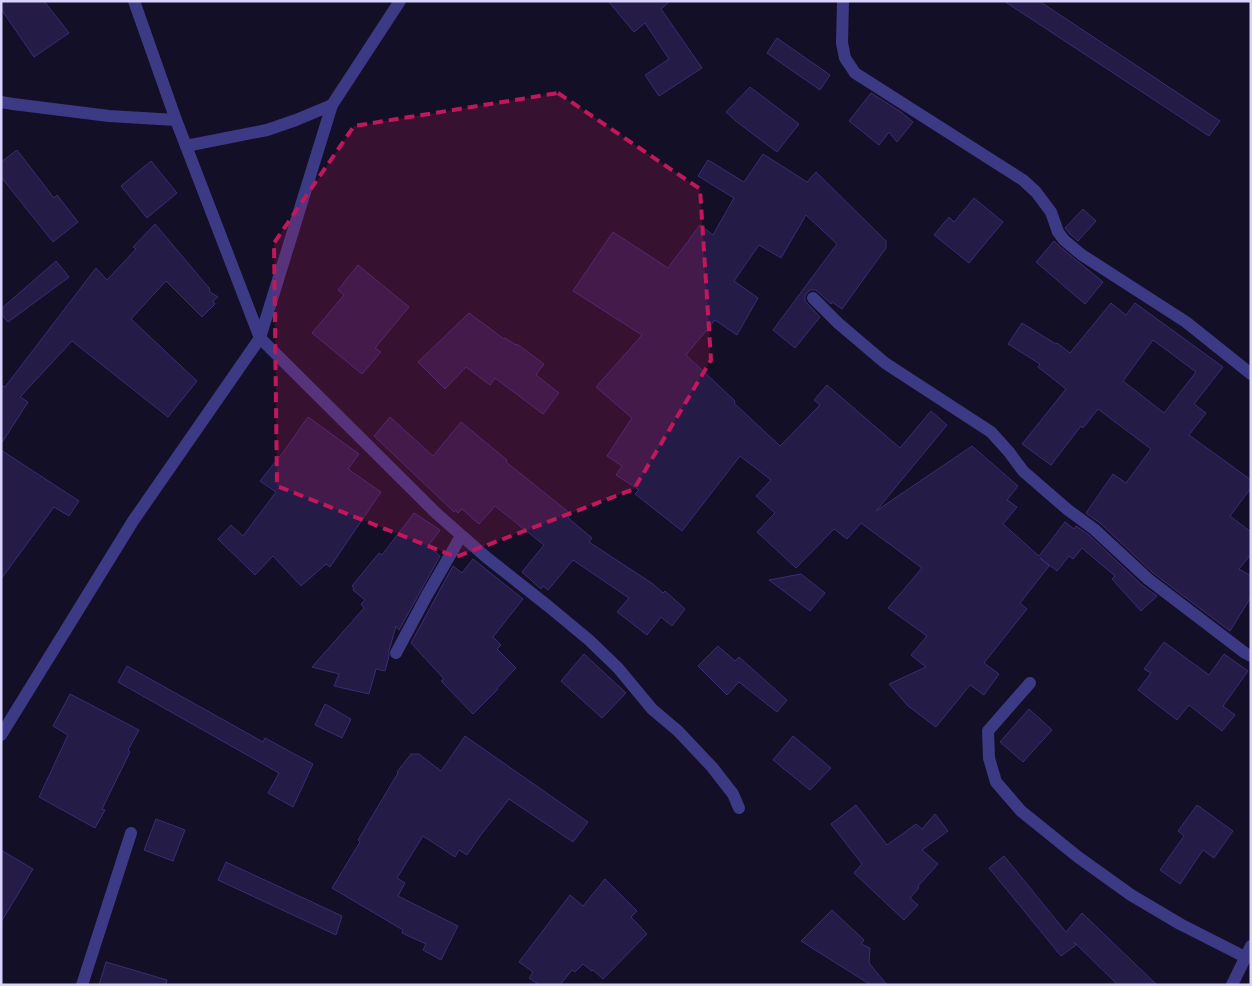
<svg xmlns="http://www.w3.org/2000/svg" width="1252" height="986" font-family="Rubik,sans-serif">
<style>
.building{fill:#241b47;stroke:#3b2d73;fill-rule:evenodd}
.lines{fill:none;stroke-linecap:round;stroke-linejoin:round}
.minor{stroke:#3d3a85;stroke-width:12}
.marked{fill:#c2185b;fill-opacity:0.2;stroke:#c2185b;stroke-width:4;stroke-dasharray:10 6;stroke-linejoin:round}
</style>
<rect width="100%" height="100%" fill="#130f26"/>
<g class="building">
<path d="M1,1h43l25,32 -35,24 -33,-48z"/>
<path d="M608,1h62l-9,8 41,59 -43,28 -14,-21 24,-16 -24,-36 -11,9z"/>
<path d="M1004,1h35l181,120 -11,15z"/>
<path d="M777,38l53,37 -10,15 -53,-37z"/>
<path d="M750,87l49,37 -22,28 -40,-30 -11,-10z"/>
<path d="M871,93l30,19 12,10 -16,20 -8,-10 -10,13 -30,-24z"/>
<path d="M17,150l37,48 3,-3 21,27 -25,20 -52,-65v-15z"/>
<path d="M763,154l44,28 9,-10 70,69v7l-44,61 -10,-7 -1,2 -15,-14h-6l-3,3 -2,3v5l15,16 -25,31 -22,-18 64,-86 -31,-29 -25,43 -22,-13 -25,36 24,17 -21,37 -22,-15 -29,35 49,46 -1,2 46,43 40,-41 -6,-5 13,-15 73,63 31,-37 16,14 -71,86 96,-65 46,40 -11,14 10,7 -14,17 36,32 26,-34 9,7 2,-3 13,9 53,50 15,11 -16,15 -29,-32 3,-3 -33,-28 -9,11 -4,-3 -12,15 -17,-13 9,8 -29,37 7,6 -43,54 15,11 -15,21 -14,-10 -34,42 -28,-21 -19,-22 37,-17 -15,-12 16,-19 -39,-28 34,-40 -61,-45 -14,16 -13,-10 -38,39 -39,-36 18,-19 -19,-17 15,-16 -31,-24 -58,75 -47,-37 4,-4 -23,-15 6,-9 -15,-10 25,-38 -36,-31 46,-52 -69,-44 40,-59 55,36 32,-43 13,10 21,-37 -36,-22 10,-16 36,22z"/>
<path d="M151,161l26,32 -30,25 -26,-32z"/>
<path d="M974,198l29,24 -34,41 -35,-28 15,-18 5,5z"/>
<path d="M1083,209l13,12 -18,20 -8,-7 -5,-6z"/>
<path d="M155,224l54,64 1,4 8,5 -5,4 2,3 -13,13 -36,-36 -35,38 66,62 -29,36 -96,-76 -52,56 8,5 -27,42v-59l4,2 91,-119 11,12 29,-31 -3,-2z"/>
<path d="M1054,241l5,5 44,36 -18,22 -49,-42z"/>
<path d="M56,261l13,16 -61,45 -7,-8v-5z"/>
<path d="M358,265l51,42 -34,41 6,4 -19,22 -50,-41 32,-38 -6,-5z"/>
<path d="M1111,303l15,12 9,-12 88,64 -29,37 12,9 -17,22 62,45v8l-21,28 21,16v22l-12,15 12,7v21l-21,34 -77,-58 -53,-50 -14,-10 27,-39 13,9 25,-34 -53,-40 -15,19 -2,-2 -30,39 -29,-21 44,-55 -28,-22 2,-3 -32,-20 14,-21 34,21 1,-1 13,10zM1153,340l43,32 -32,41 -41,-32z"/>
<path d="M469,313l35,26 1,-1 11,7 1,-1 27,20 -8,11 23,18 -16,21 -48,-36 -5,7 -24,-18 -21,22 -27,-27z"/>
<path d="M308,417l51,37 -11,15 33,23 -51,75 -4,-3 -25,22 -28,-30 -18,19 -37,-36 13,-14 12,11 33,-44 -16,-11 24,-30z"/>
<path d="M390,417l43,39 28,-34 46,38 -1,2 65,52 -3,4 24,20 -3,4 64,42 10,9 2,-2 20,18 -13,17 -11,-9 -14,18 -30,-23 12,-14 -56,-38 -25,30 -5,-4 -2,3 -19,-17 22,-27 -49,-39 -16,18 -17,-15 -4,4 -2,-3 -2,2 -80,-76z"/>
<path d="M1,450l78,51 -10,15 -15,-9 -53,72z"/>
<path d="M414,513l26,17 -12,16 12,10 -41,74 -3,-4 -5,18 -2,6v6l-4,15 -9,-2 -7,25 -35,-8 5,-12 -27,-7 52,-59 -3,-4 4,-4 -12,-10 1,-2 -2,-2 27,-33 3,2z"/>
<path d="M473,559l50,40 -30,38 8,8 -4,4 19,19 -19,20 1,1 -25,25 -32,-33 3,-2 -33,-36 42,-77 9,7z"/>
<path d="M801,574l24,19 -15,18 -41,-31z"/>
<path d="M1164,642l45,33 15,-21 24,17 -25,35 12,9 -13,16 -33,-26 -12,15 -39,-30 13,-17 -7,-4z"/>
<path d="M718,646l17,15 4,-4 48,43 -10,12 -38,-30 -12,13 -29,-29z"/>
<path d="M584,654l42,39 -24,25 -41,-37z"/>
<path d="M127,666l136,76 2,-4 48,26 -20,43 -25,-14 11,-20 -161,-91z"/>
<path d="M70,694l69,36 -11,20 2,2 -28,57 3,1 -10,18 -56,-31 29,-62 -15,-9z"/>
<path d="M325,704l26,15 -9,19 -27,-13z"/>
<path d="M1029,709l23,21 -29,32 -23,-20z"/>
<path d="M465,736l123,86 -15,20 -64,-43 -29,37 -13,19 -8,-5 -4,7 -32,-21 -26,42 8,5 -7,13 60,30 -17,34 -18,-10 3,-6 -24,-11 1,-3 -71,-42 28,-46 -2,-2 40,-67 -1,-1 14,-18h8l22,17z"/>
<path d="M793,736l38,32 -21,22 -37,-30z"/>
<path d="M856,805l31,40 29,-21 6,5 13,-15 13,17 -26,19 16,14 -20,22 1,2 -9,10 8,7 -14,15 -50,-47 8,-9 -31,-40z"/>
<path d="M1197,805l36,26 -19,27 -11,-8 -23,34 -20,-14 24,-34 -6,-5z"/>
<path d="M156,819l29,11 -12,31 -29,-11z"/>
<path d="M1,850l32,19 -32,53z"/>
<path d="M1004,856l62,76 16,-19 75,72h-39l-44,-43 2,3 -15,11 -72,-88z"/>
<path d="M226,862l116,54 -6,19 -118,-55z"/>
<path d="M605,879l32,32 -6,6 16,17 -44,45 -10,-9 -1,1 -9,-7 -8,8 -3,-2 -12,15h-21l-10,-7 4,-6 -14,-10 51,-67 13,11z"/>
<path d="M832,910l32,30 -3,4 9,4 -1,15 18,22h-16l-70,-44z"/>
<path d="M106,962l61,18 -1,5h-67z"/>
</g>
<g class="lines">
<g class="minor">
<path d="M134,1l42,119 84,218 176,175 50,44 62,49 41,34 29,28 34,41 26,22 34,36 21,27 6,14"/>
<path d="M843,1l-1,42 3,15 10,15 168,107 13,12 15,20 7,20 6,8 18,15 104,67 65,52"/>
<path d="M1,102l12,2 96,12 67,4"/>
<path d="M186,146l81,-16 29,-10 36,-15"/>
<path d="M813,298l25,25 47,40 106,69 18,20 14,19 45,39 26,19 54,50 97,74 6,3"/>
<path d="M396,653l31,-58 34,-59"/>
<path d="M1030,683l-42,48 1,27 7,24 25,29 57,46 53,38 49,29 65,33"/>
<path d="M1,735l132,-214 127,-183 72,-233 68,-104"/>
<path d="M82,985l49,-152"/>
<path d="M1232,985l19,-39"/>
</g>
</g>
<path class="marked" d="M558,93l142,96 11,171 -77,129 -178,68 -179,-71 -3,-243 80,-117z"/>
<rect width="1252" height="986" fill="none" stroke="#d9d4ff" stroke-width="5"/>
</svg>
